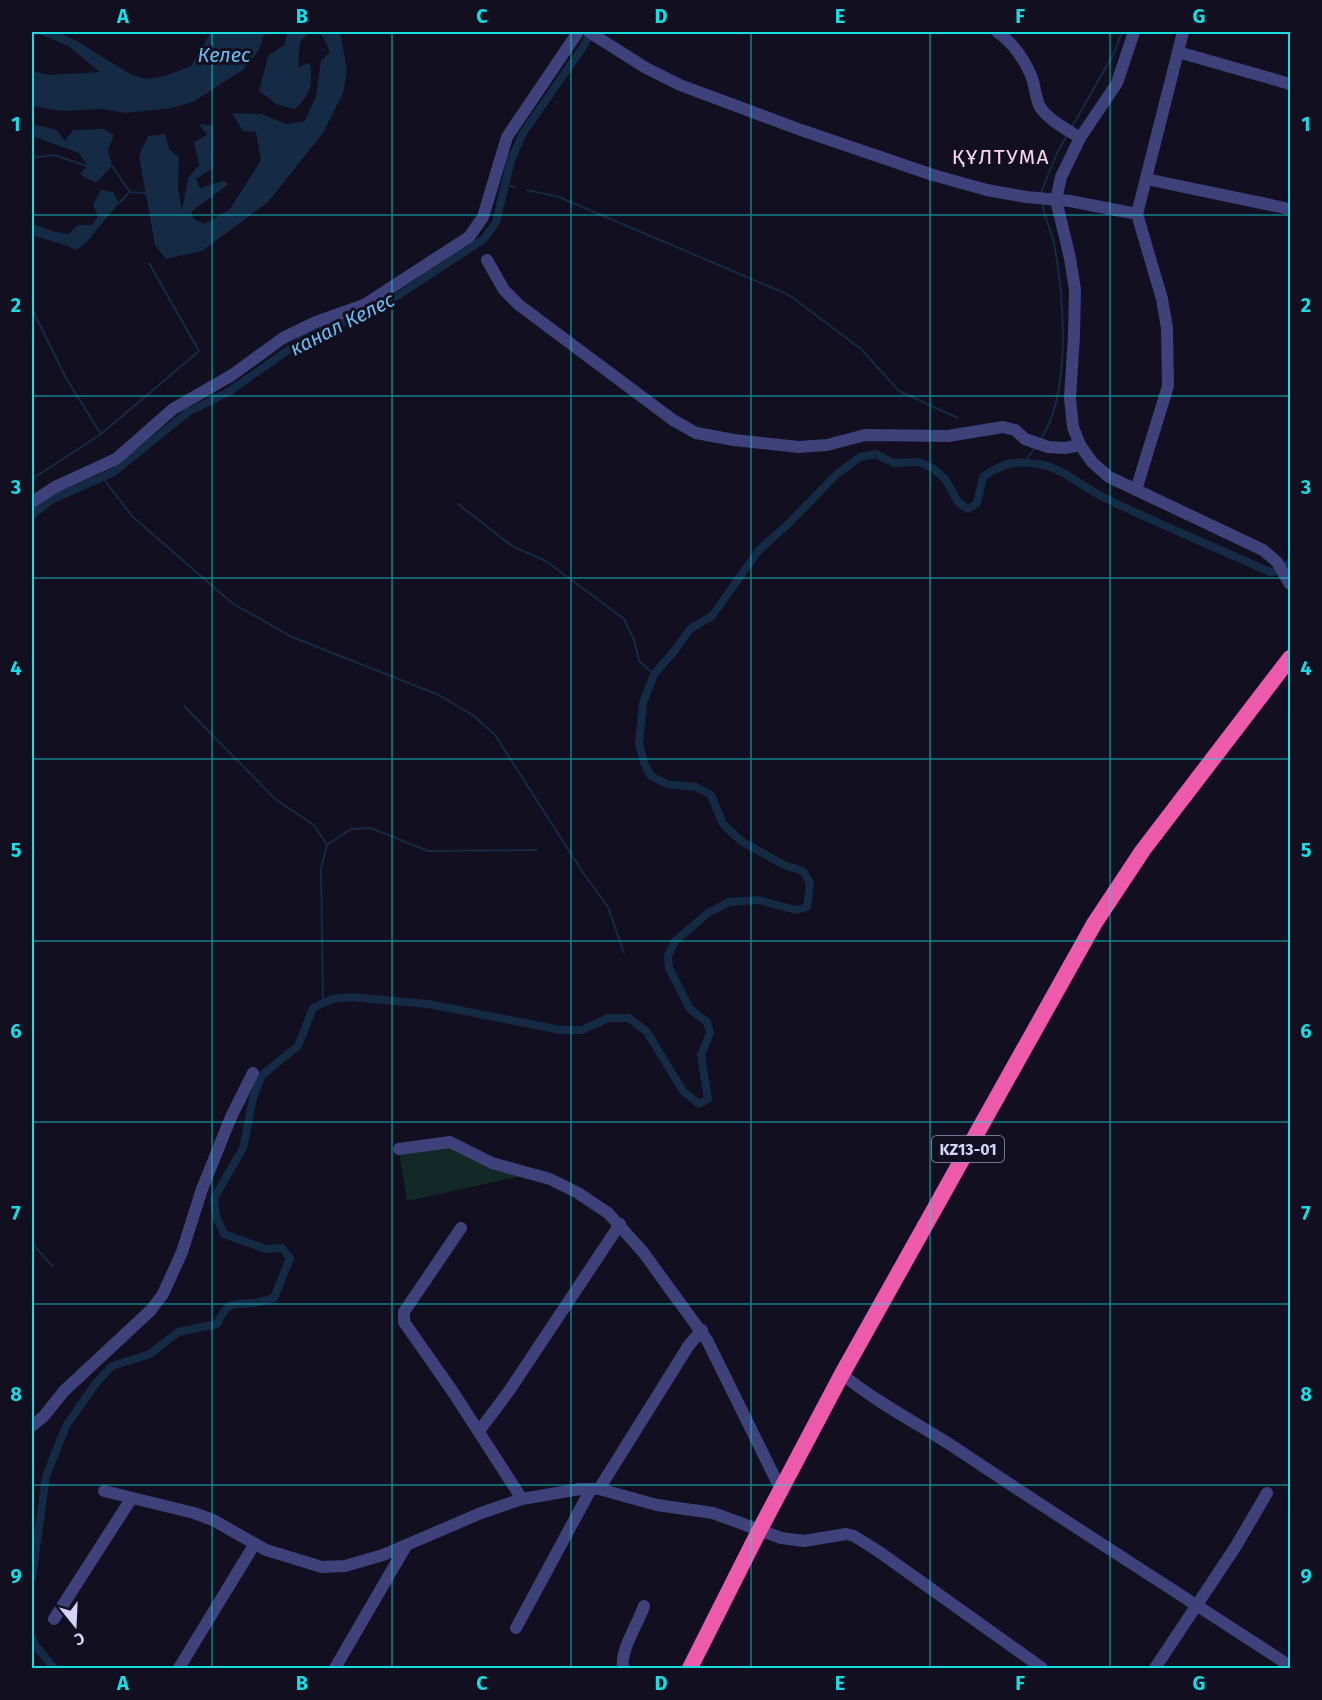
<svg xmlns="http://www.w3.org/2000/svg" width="1322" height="1700" font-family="'Fira Sans',sans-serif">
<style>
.green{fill:#132927}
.water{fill:#142a45}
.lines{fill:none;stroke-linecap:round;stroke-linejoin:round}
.stream{stroke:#142a45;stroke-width:2}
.canal{stroke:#142a45;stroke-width:8}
.minor{stroke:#3f417a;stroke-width:12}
.highway{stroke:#ee5aab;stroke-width:16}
.grid{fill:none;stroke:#17dce2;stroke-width:1.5;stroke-opacity:0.55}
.labels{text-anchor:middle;stroke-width:6;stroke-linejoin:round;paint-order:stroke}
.shield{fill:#110f20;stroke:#9a98b9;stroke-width:1.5}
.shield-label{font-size:16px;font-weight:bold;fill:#d5d3fb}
.water-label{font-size:20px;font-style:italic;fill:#6bbcf0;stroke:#110f20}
.quarter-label{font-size:21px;letter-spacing:1.5px;fill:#fbd5ef;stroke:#110f20}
.neatline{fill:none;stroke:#17dce2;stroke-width:2}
.grid-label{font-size:20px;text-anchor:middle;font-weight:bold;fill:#17dce2}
</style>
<rect width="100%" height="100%" fill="#110f20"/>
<path class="green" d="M455,1145l67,31 -115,25 -8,-49z"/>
<g class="water">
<path d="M35,32h22l20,9 53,33 16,5 19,-3 26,-10 20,-34h54l-6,18 -15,19 -51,33 -22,6 -45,5 -24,-4 -40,2 -30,-5v-35l18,4 50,-3 -32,-26z"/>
<path d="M287,32h22l-9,10 -2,25 12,-4c3,21 1,32 -15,46l-17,-4 -19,-14 9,-35 17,-12z"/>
<path d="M310,32h30l7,38 -4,23 -20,40 -55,69 -66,49 -36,8 -11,-14 -16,-89 9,-20 17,-2 4,15 10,8 -1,32 4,21 6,-32 11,-13 -5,-23 13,-7 -8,-11 14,1v43l-17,11 4,9 23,-7 6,3 -38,28 3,7 10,5 26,-15 31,-49 -5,-28 -13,-1 -11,-18 29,1 26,10 18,-3 11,-25 5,-35 9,-9 -8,-17z"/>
<path d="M32,124l25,6 8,11 8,-11 31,-1 10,6 -6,15 4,16 -16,17 -16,-9 7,-8 -8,-13 -47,-17z"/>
<path d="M101,190l12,2 6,11 -34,41 -9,6 -11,-5 -33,-10v-11l20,7 16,3 10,-9h14l6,-9 -5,-11z"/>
</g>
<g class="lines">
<g class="stream">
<path d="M1072,127l42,-74 8,-21"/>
<path d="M32,158l22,-3 33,11"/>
<path d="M112,166l18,26 15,1"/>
<path d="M505,185l10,2"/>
<path d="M527,190l32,7 230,98 72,54 38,42 59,27"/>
<path d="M1042,195v-5l14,-35 11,-20"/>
<path d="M119,203l11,-11"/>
<path d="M32,309l35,71 34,54"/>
<path d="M1040,440c32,-46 24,-142 14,-197 -2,-13 -11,-25 -11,-39"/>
<path d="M1024,463l11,-15"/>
<path d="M102,477l31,40 99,86 60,34 147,58 35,21 21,19 87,136 26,36 16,46"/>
<path d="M32,479l69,-45 98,-83 -50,-88"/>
<path d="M458,504l54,42 34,15 78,58 10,21 5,21 15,13"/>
<path d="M184,706l91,93 39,26 13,20"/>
<path d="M323,1003l-2,-134 6,-24 24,-16 20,-1 57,23 109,-1"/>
<path d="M32,1243l20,23"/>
</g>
<g class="canal">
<path d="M32,515l19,-15 63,-28 74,-60 42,-21 74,-52 78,-33 102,-67 12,-17 15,-62 12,-27 60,-86 8,-15"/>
<path d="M32,1578l14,-102 20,-50 30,-43 16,-17 38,-12 28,-22 39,-8c11,-24 15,-19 38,-21 6,-1 13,-4 19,-5l16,-40 -8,-10 -16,1 -42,-15 -8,-18 -2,-18 29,-50 10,-50 9,-23 36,-29 15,-38 19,-9 20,-2 76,7 133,26h21l26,-12h21l18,14 36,59 16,13 9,-5 -7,-44 9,-22 -3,-11 -17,-13 -21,-41 -1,-12 7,-15 33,-28 21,-11 29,-2 38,10 11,-3 3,-24 -7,-12 -19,-6 -43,-24 -18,-17 -12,-29 -15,-8 -29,-3 -16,-8 -7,-13 -5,-20 4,-40 11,-29 22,-25 14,-20 22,-13 47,-66 30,-27 48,-49 23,-17 16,-3 18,9 25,-1 15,7 11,10 13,23 10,7 9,-6 6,-26c20,-14 30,-17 55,-13 24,3 44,23 65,33 55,27 112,50 167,75l11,-1 9,-9"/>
<path d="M32,1638l3,7 19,23"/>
</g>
<g class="minor">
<path d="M589,32l57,36 34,17 121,45 132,45 54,15 39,7 44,4 67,13"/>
<path d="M997,32c16,10 30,31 36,49 2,8 3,17 6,24 7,14 28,24 41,33"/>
<path d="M1134,32l-17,51 -37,55 -19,39 -5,23 14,58 5,32 -1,45 -4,63 3,29 7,18 12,17 17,15 154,73 14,12 13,22"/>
<path d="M1178,52l112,32"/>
<path d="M1146,179l144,30"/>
<path d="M487,260l17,30 15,15 154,115 23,13 38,7 65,7 28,-2 38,-10 83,1 55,-9 12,3 10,9 23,8 17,1 15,-3"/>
<path d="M1136,490l32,-104 -1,-58 -5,-29 -25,-85 46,-182"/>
<path d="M32,502l23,-15 61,-28 57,-50 59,-34 51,-37 33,-16 48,-17 105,-68 14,-20 24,-80 71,-105"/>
<path d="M399,1149l51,-7 42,21 58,16 28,14 30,20 35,39 64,88 74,150"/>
<path d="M461,1228l-57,84v10l49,70 69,107"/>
<path d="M842,1374c35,29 77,50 115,75 110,74 222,144 333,217"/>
<path d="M32,1426l12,-10 20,-25 87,-81 12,-16 19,-42 20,-63 29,-72 22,-44"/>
<path d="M479,1431l30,-40 111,-167"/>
<path d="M599,1489l90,-144 13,-15"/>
<path d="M104,1491l90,22 19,7 53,30 56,17 23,-1 38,-11 98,-42 41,-14 58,-10h19l58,16 56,8 68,25 23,3 42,-7 8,2 24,15 164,117"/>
<path d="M54,1619l77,-120"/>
<path d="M516,1628l75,-139"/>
<path d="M179,1668l75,-123"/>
<path d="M335,1668l71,-122"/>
<path d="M623,1668c-3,-18 15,-44 21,-62"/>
<path d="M1155,1668l81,-122 31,-53"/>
</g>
<path class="highway" d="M690,1668l69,-137 83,-157 252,-450 49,-74 147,-192"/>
</g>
<path class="grid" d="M212,32v1636M392,32v1636M571,32v1636M751,32v1636M930,32v1636M1110,32v1636M32,215h1258M32,396h1258M32,578h1258M32,759h1258M32,941h1258M32,1122h1258M32,1304h1258M32,1485h1258"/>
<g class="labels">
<rect class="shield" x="932" y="1136" width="72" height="26" rx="4.5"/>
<g class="shield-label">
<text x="968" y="1155">KZ13-01</text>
</g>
<g class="water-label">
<text x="224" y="62">Келес</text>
<text transform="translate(342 324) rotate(-27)" y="7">канал Келес</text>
</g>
<g class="quarter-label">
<text x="1001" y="164">ҚҰЛТУМА</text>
</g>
</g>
<rect width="1322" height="1700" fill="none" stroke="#110f20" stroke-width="66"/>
<g transform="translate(75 1625) rotate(162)" stroke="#110f20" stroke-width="4.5" paint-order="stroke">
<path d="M0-4.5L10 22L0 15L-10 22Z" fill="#d5d3fb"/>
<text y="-9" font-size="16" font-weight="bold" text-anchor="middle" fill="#d5d3fb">С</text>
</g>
<rect x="33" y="33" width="1256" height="1634" class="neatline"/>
<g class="grid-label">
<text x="123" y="23">A</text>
<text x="302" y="23">B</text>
<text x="482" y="23">C</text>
<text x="661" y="23">D</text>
<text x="840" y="23">E</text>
<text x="1020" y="23">F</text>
<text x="1199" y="23">G</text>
<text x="16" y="131">1</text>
<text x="1306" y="131">1</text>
<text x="16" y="312">2</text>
<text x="1306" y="312">2</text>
<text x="16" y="494">3</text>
<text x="1306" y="494">3</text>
<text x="16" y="675">4</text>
<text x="1306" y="675">4</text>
<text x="16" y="857">5</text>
<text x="1306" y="857">5</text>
<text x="16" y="1038">6</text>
<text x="1306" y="1038">6</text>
<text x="16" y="1220">7</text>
<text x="1306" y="1220">7</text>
<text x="16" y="1401">8</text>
<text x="1306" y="1401">8</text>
<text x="16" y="1583">9</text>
<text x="1306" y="1583">9</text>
<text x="123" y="1690">A</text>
<text x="302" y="1690">B</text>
<text x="482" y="1690">C</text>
<text x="661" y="1690">D</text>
<text x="840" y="1690">E</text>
<text x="1020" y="1690">F</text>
<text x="1199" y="1690">G</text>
</g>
</svg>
